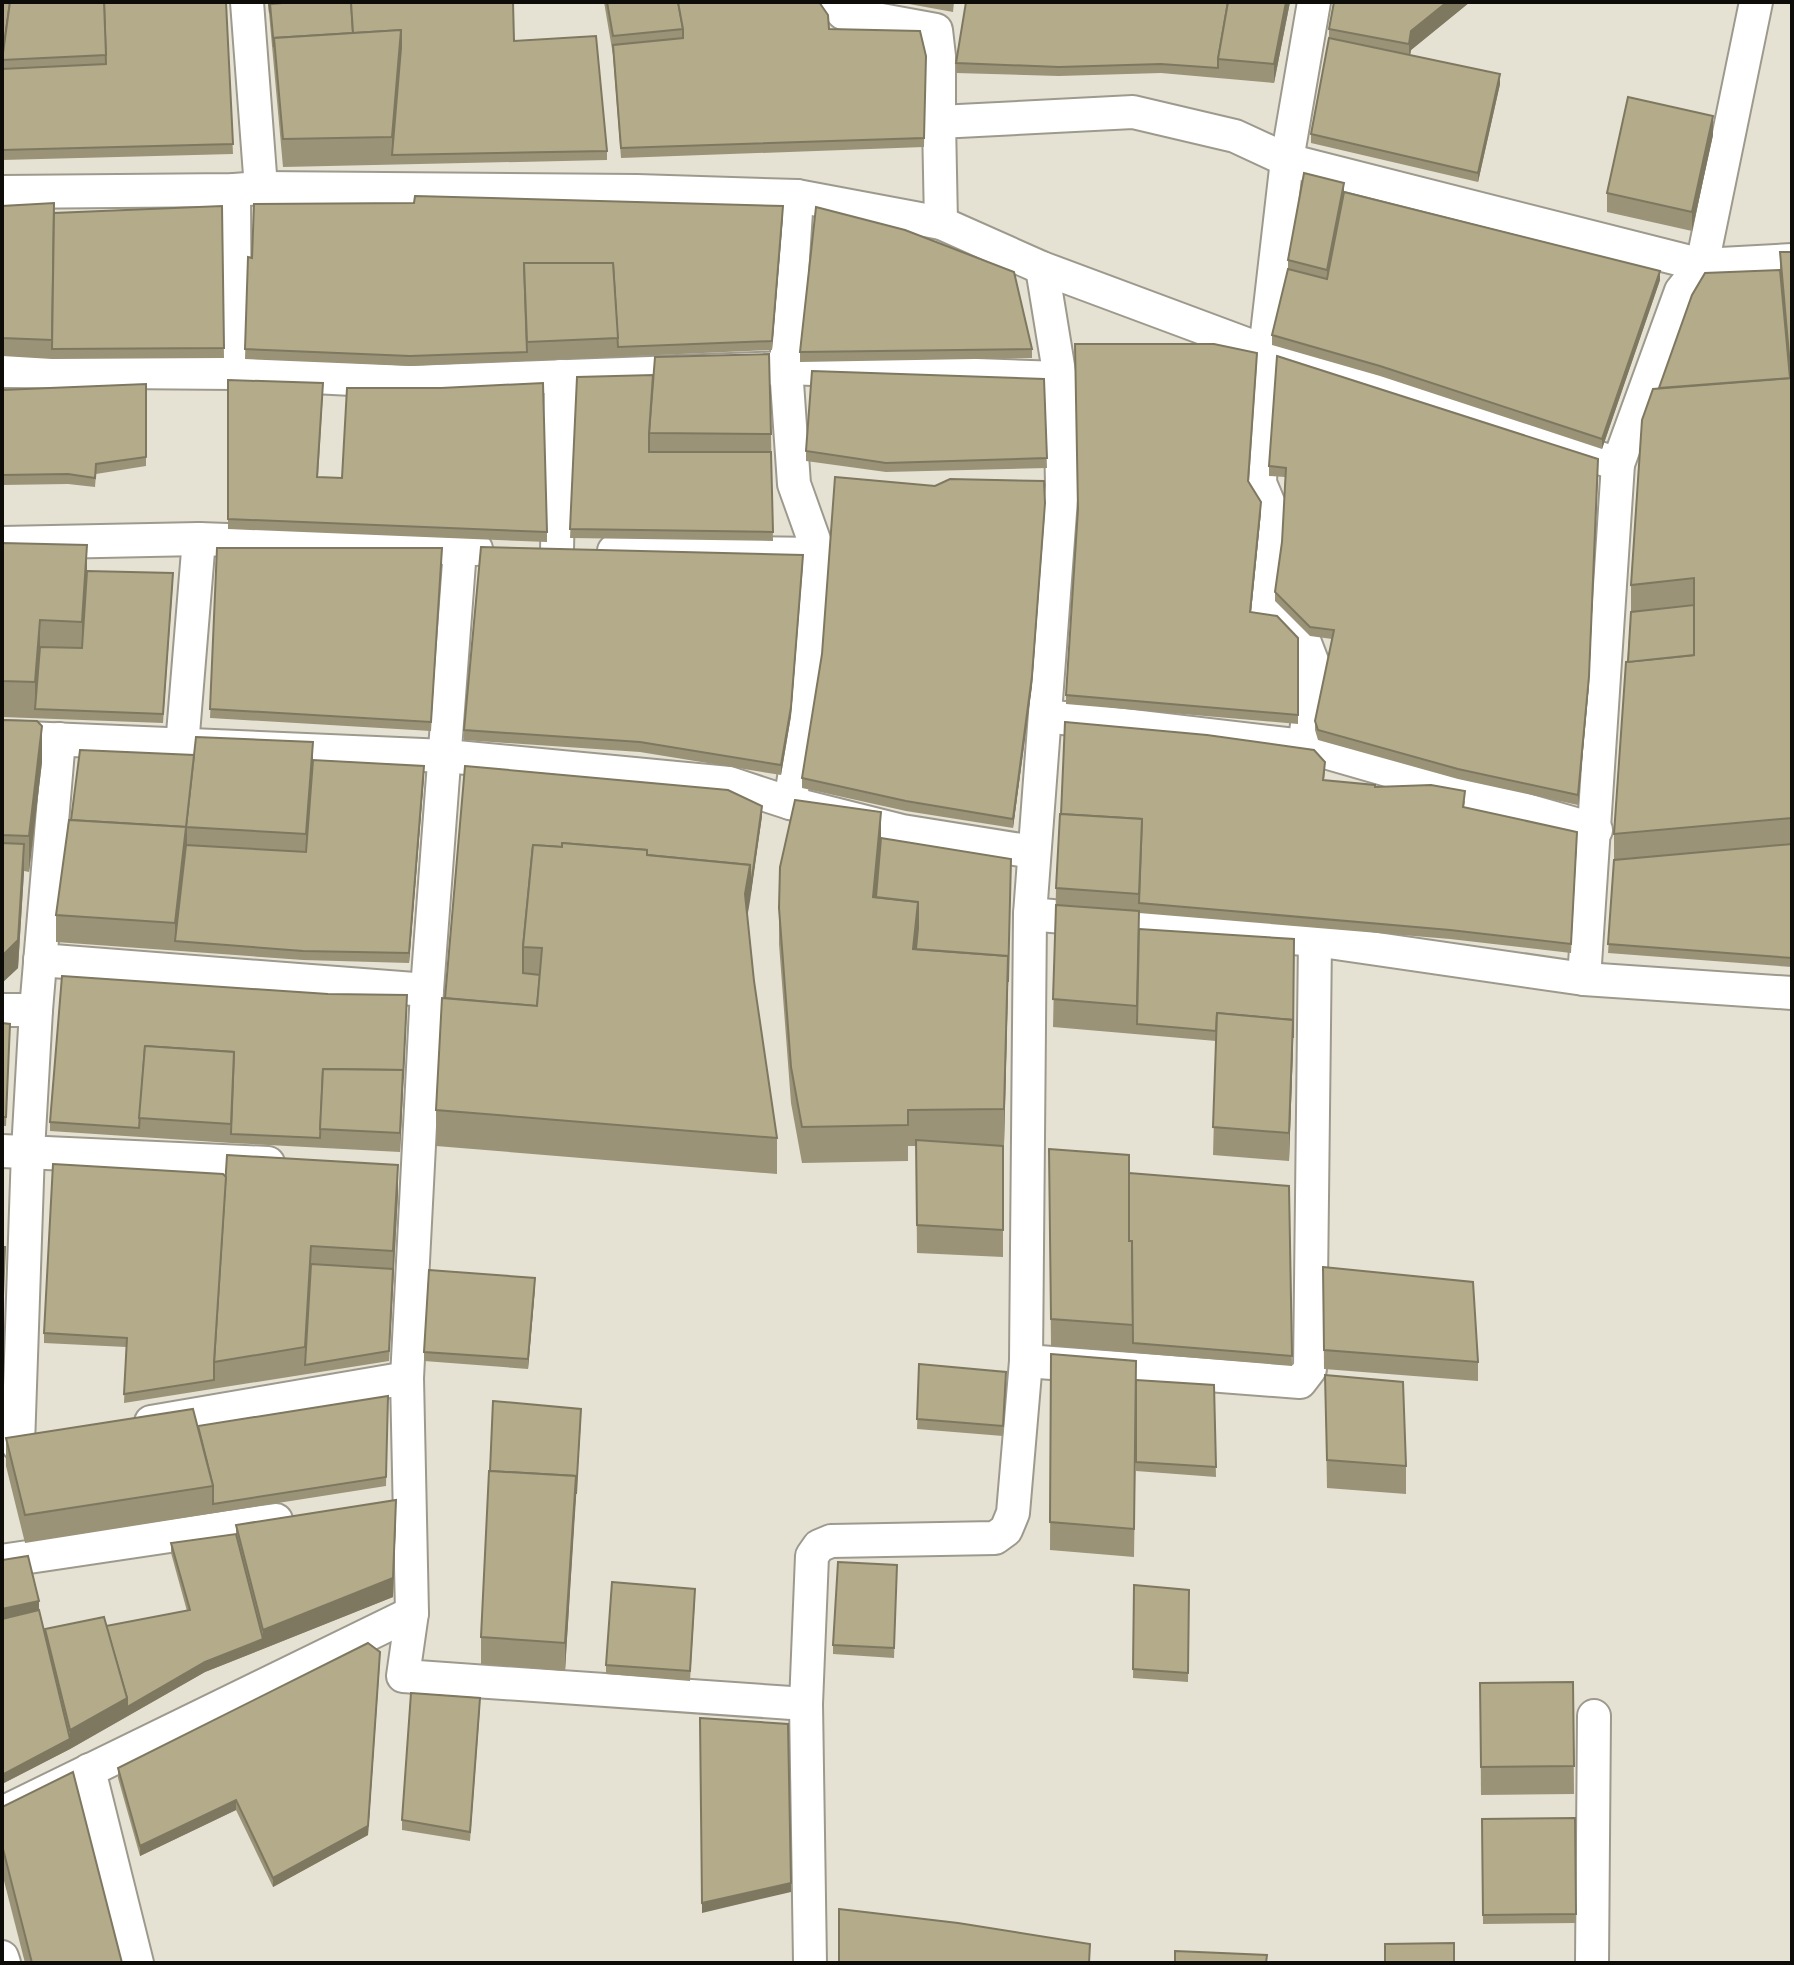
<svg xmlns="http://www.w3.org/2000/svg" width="1794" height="1965" font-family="'Public Sans',sans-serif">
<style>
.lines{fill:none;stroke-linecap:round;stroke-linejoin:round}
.minor-casing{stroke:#9d9a8d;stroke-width:36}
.minor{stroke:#fff;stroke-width:32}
.wall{fill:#9b9377}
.shaded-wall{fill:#7e7861}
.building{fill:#b4ab8a;stroke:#7e7861;stroke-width:2}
</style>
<rect width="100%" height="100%" fill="#e5e2d4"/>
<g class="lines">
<defs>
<g id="minor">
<path d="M247,2l14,186"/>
<path d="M833,2l10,11 93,17 3,26v66"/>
<path d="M234,190l1,183"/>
<path d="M2,192l232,-2 27,-2 376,3 160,5 144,27 101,45 223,83 22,-191 27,-158"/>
<path d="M941,223l-2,-101 194,-10 102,24 52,24 415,105 90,-5"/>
<path d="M1042,268l18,110 2,108 -32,428 285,26 269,39 208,14"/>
<path d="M2,371l233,2 176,9 375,-14 274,10"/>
<path d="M2,543l197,-4 277,10"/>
<path d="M460,549l-33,441 -20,388 5,235 -9,63 403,28"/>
<path d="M557,550l4,-174"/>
<path d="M614,551l205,3"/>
<path d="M1046,716l258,30 292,84"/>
<path d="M2,737l444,19 283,27 61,20 112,28 131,21"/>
<path d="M182,746l17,-207"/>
<path d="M1304,746l11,-77 -10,-26 -43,-35 11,-94 -13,-31 5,-132 353,113"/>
<path d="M790,803l14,-89 15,-160 -25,-70 -8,-116 11,-172"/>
<path d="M40,960l387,30"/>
<path d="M1584,979l34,-515 63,-173 21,-26 54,-263"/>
<path d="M2,1010h34"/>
<path d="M2,1151l266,12"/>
<path d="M1026,1361l274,21 10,-13 5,-429"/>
<path d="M151,1422l256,-44"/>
<path d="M18,1445l10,-294 8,-141 23,-271"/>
<path d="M2,1561l274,-41"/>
<path d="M89,1770l48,193"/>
<path d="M2,1813l410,-200"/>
<path d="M2,1957l2,6"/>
<path d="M810,1963l-4,-259 6,-148 7,-10 12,-5 164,-3 11,-8 7,-17 13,-152 4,-447"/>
<path d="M1592,1963l2,-247"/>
</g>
</defs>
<use href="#minor" class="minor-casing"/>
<use href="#minor" class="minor"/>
</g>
<g class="wall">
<path d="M2,2h224l7,152 -231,6z"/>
<path d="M268,2h245l1,39 93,110v9l-324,7z"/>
<path d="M604,2h215l10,27 97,27 -2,91 -303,11 -8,-103z"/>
<path d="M898,2h56l-1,10z"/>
<path d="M966,2h324l-16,81 -113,-10 -102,3 -103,-3v-10z"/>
<path d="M1470,2l-59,48 -1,5 90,29 -22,98 -167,-39v-9l18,-96v-9z"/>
<path d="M1713,135l-21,96 -85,-19v-19z"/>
<path d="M1344,192l316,88 -58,169 -222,-73 -108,-31v-10l16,-66v-9z"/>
<path d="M2,206l52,7 168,-7 2,152 -172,1 -50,-3z"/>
<path d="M783,216l-11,134 -362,16 -165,-7 3,-102z"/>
<path d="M1780,252h12v715l-184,-14 6,-92v-27l17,-222v-27l28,-197 121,-118z"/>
<path d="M1032,349v9l-232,4v-10z"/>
<path d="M1257,362l-8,120 12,30 -10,101 47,25v86l-232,-20v-9z"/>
<path d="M577,377l194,57 2,107 -203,-3z"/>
<path d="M1044,379l3,89 -161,4 -80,-11v-10z"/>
<path d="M228,380l95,13 -5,84 24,1 99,-90 106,144v10l-319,-13z"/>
<path d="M146,384v82l-50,8 -1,13 -27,-3 -66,1v-95z"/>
<path d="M1269,466l329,3 -9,216 -11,120 -120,-26 -140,-39 -3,-10v-9l17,-82 -22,-3 -35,-35v-9l7,-50 3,-65 -16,-1z"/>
<path d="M1045,512l-13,174 -19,142 -107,-17 -104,-23v-10z"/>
<path d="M2,543l85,28 86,11 -10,141 -161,-6z"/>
<path d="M217,548h225l-11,183 -221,-13z"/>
<path d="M803,565l-12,151 -10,59 -141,-23 -176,-12v-10z"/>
<path d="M2,720l40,42 -13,110 -5,-1 -6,97 -16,15z"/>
<path d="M313,760l111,16 -15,187 -106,-3 -247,-18v-27l13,-95z"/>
<path d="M465,766l297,50 -15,100 7,65 23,157v36l-341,-28v-36l9,-112z"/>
<path d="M1325,772l-1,8 141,21 -1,6 113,35 -6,111 -121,-14 -311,-26v16l154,118 -4,114 -76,-6 3,-114 -163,-14 3,-139z"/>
<path d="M881,838l130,21 -7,286h-13l12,1v111l-86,-4 -1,-107h-8v15l-106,2 -11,-60 -12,-159v-36z"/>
<path d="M407,1005l-7,147 -169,-9 -181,-12v-9z"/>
<path d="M2,1023l8,1 -4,102h-4z"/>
<path d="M1049,1149l80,24 160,13 3,180 -241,-20z"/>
<path d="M226,1177l172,16 -9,168 -265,42 2,-56 -82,-4v-10z"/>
<path d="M1323,1267l155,95v19l-154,-12z"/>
<path d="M535,1287l-7,82 -104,-8v-9z"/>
<path d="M1051,1354l85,26 78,5 2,92 -80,-6v-52l-2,138 -84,-7z"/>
<path d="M919,1364l87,18 -3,54 -86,-7z"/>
<path d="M1325,1375l81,91v28l-79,-6z"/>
<path d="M388,1396l-2,90 -361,57 -19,-77v-28l192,-12z"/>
<path d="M581,1409l-16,262 -84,-7v-27z"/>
<path d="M396,1519l-3,78 -188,75 -135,77 -68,35 37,-174 6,27v-8l61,-3 81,-15 -16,-58v-10l65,-9v-9z"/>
<path d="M897,1565l-3,93 -61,-4v-9z"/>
<path d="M1134,1585l55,5 -1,92 -55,-4z"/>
<path d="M695,1599l-5,82 -84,-7v-9z"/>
<path d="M380,1661l-12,174 -95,52 -37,-77 -96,46 -22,-78v-10z"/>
<path d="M1573,1682l1,112 -93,1 -1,-112z"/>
<path d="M480,1708l-10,133 -68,-11v-10z"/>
<path d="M2,1807l120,156h-97l-23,-90z"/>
<path d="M1575,1818l1,105 -93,1 -1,-105z"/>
</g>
<g class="shaded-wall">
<path d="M1286,2h4l-16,81v-19z"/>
<path d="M1447,2h23l-59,48 -2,12v-18l2,-13z"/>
<path d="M401,30v28l-9,97v-18z"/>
<path d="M1500,74v10l-22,98v-9z"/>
<path d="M1713,116v19l-21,96v-19z"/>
<path d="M1344,183v19l-17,86v-18z"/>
<path d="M783,206v10l-11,134v-9z"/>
<path d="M1660,271v9l-58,169v-10z"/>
<path d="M1598,469l-9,216 -11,120v-10z"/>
<path d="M1261,502v10l-11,110v-10z"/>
<path d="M1045,503l-13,183 -19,142v-9z"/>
<path d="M87,545v36l-5,77v-36z"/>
<path d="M803,555l-12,161 -10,59v-10z"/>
<path d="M40,620v36l-5,53v-27z"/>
<path d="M42,726v36l-13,110v-36z"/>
<path d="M313,742v28l-7,92v-28z"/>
<path d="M424,766v10l-15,187v-10z"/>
<path d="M762,806v10l-12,85v-9z"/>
<path d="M881,812v36l-7,76 -1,-27z"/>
<path d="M186,827v28l-11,86v-18z"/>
<path d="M24,844v28l-6,96 -16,15v-27z"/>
<path d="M750,865v36l-5,29v-36z"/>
<path d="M1011,869l-7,276v-36z"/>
<path d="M918,902v36l-4,38 -1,-27z"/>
<path d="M1294,939l-1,108 -4,114v-28z"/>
<path d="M407,1005l-7,147v-19z"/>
<path d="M398,1165v28l-9,168 4,-110z"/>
<path d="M535,1278v9l-7,82v-10z"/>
<path d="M581,1419l-16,252v-28l11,-167z"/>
<path d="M396,1519l-3,78 -188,75 -135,77 -68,35v-9l68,-36v-9l57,-32 78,-36 58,-23v-9z"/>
<path d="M39,1601v19l-37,8v-19z"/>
<path d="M380,1652l-12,183 -95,52v-9z"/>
<path d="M236,1800v10l-96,46v-10z"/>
<path d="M791,1883v9l-89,21v-10z"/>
</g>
<g class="building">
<path d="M2,2h8l-8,58v9l104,-5 -2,-62h122l7,142 -231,6z"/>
<path d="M10,2h94l2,53 -104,5z"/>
<path d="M269,2h26l-25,2v9z"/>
<path d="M295,2h56l2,31 -79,5v9l-4,-43z"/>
<path d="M351,2h162l1,39 82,-5 11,115 -215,4 9,-107v-18l-48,3z"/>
<path d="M607,2h71l5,27 -70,7z"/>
<path d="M678,2h141l9,13 1,14 91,2 6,25 -2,82 -303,10 -8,-103 70,-7v-9z"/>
<path d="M966,2h262l-10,57v9l-57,-4 -102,3 -103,-4z"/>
<path d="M1228,2h58l-12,62 -56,-5z"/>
<path d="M1334,2h113l-36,29 -2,13 -80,-15z"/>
<path d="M401,30l-9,107 -109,2 -9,-101z"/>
<path d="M1329,38l171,36 -22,99 -167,-39z"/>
<path d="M1628,97l85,19 -21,96 -85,-19z"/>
<path d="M1304,173l40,10 -17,87 -39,-10z"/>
<path d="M1344,192l316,79 -58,168 -222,-73 -108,-31 16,-66 39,10z"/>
<path d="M415,196l368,10 -11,135 -154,6 -5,-84h-89l3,89 -117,4 -165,-7 3,-92 4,1 2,-54 160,-1z"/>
<path d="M54,203l-2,137 -50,-2v-132z"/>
<path d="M222,206l2,142 -172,1 2,-136z"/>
<path d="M816,207l89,23 109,42 18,77 -232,3z"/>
<path d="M1780,252h12v566l-178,16 12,-172 68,-7v-77l-63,7 11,-165 11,-31 138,-11z"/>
<path d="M524,263h89l5,75 -91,4z"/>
<path d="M1780,270l10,108 -131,10 33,-93 13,-22z"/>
<path d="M1075,344h139l43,9 -9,128 13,21 -11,110 27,4 21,22v77l-232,-20 12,-186z"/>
<path d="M769,354l2,80 -122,-1 6,-76z"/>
<path d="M1277,356l321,103 -9,217 -11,119 -120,-26 -140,-39 -3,-9 19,-91 -24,-3 -35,-35 7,-50 4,-74 -17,-2z"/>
<path d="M812,371l232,8 3,79 -161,5 -80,-12z"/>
<path d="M653,375l-4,58v19h122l2,80 -203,-3 7,-152z"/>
<path d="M228,380l95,3 -6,94 25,1 5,-90h94l102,-5 4,149 -319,-13z"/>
<path d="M146,384v73l-50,7 -1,14 -27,-4 -66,1v-85z"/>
<path d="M835,477l100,9 15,-7 94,2 1,22 -13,173 -19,143 -107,-18 -104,-23 20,-124z"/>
<path d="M2,543l85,2 -5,77 -42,-2 -5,62 -33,-1z"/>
<path d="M481,547l322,8 -12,152 -10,58 -141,-23 -176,-12z"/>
<path d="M217,548h225l-11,174 -221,-13z"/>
<path d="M87,571l86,2 -10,141 -128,-5 5,-62 42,1z"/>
<path d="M1694,605v50l-66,7 3,-50z"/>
<path d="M2,720l35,1 5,5 -13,110 -27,-1z"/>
<path d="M1065,722l142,13 107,15 11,12 -2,18 52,5v2l56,-2 34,6 -2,16 114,25 -6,112 -121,-14 -311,-27 3,-84 -81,-5z"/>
<path d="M196,737l117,5 -7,92 -120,-7z"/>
<path d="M80,750l114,5 -8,72v18l120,7 7,-92 111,6 -15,187 -106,-2 -128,-10 11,-96v-18l-115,-7z"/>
<path d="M465,766l263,24 34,16 -12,86v-27l-103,-10v-5l-85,-7v4l-29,-2 -10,102v26l17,2 -3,31 -92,-8z"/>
<path d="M795,800l86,12 -8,85 45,5 -5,47 95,7 -4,153 -96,1v15l-106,2 -11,-60 -12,-159 1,-41z"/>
<path d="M1060,814l82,5 -3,75 -83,-6z"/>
<path d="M69,820l117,7 -11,96 -119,-8z"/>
<path d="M881,838l130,21 -3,123v-26l-92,-7 2,-21v-26l-42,-5z"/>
<path d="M2,843l22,1 -6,96 -16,16z"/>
<path d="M562,843l85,7v5l103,10 -5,29 9,87 23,157 -341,-28 6,-112 95,8 5,-58 -19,-1 10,-102 29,2z"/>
<path d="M1792,844v114l-184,-14 6,-84z"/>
<path d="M1056,905l83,6 -2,95 -84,-7z"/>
<path d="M1139,929l155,10 -1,99v-18l-76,-7 -1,18 -79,-7z"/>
<path d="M62,976l266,18 79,1 -4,84v-9l-80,-1 -3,69 -89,-4 3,-82 -89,-6 -6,82 -89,-6z"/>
<path d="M1217,1013l76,7 -4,113 -76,-6z"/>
<path d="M2,1023l8,1 -4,93h-4z"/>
<path d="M145,1046l89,6 -3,72 -92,-6z"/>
<path d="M323,1069l80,1 -3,63 -80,-4z"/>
<path d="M916,1140l87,6v84l-86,-5z"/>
<path d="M1049,1149l80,6v86h3l1,84 -82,-6z"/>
<path d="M227,1155l171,10 -5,86 -82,-5 -6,101 -91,15z"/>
<path d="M53,1164l170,10 3,3 -12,185v18l-90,14 3,-56 -83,-5z"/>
<path d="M1129,1173l160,13 3,170 -159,-13 -1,-102h-3z"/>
<path d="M2,1247h3l-3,73z"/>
<path d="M311,1264l82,5 -4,82 -84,14z"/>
<path d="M1323,1267l150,15 5,80 -154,-12z"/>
<path d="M429,1270l106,8 -7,81 -104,-7z"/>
<path d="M1051,1354l85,7 -2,168 -84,-7z"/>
<path d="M919,1364l87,8 -3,54 -86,-7z"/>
<path d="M1325,1375l78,7 3,84 -79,-6z"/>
<path d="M1136,1380l78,5 2,82 -80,-5z"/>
<path d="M388,1396l-2,81 -173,27v-18l-15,-60z"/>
<path d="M493,1401l88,8 -5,85v-18l-86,-5z"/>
<path d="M193,1409l20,77 -188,29 -19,-77z"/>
<path d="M489,1471l87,5 -11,167 -84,-6z"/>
<path d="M396,1500l-3,78 -130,52 -27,-105z"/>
<path d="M236,1534l27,105 -58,23 -78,45v-9l-21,-72 84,-16 -19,-67z"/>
<path d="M28,1556l11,45 -37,8v-49z"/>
<path d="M838,1562l59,3 -3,83 -61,-3z"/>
<path d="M612,1582l83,7 -5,82 -84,-6z"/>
<path d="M1134,1585l55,5 -1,83 -55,-4z"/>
<path d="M39,1610l31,129 -68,36v-156z"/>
<path d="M104,1617l23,81 -57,32 -25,-101z"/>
<path d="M368,1643l12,9 -12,174 -95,52 -37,-78 -96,46 -22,-78z"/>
<path d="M1573,1682l1,84 -93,1 -1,-84z"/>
<path d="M411,1693l69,5 -10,134 -68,-12z"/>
<path d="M700,1718l88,6 3,159 -89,20z"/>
<path d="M73,1772l48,187 1,4h-90l-30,-118v-38z"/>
<path d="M1575,1818l1,96 -93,1 -1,-96z"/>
<path d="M839,1909l119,14 132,21 -1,19h-250z"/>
<path d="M1454,1943v20h-69v-19z"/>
<path d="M1175,1951l92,4 -1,8h-91z"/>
</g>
<rect width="1794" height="1965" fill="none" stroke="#0d0c08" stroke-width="8"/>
</svg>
